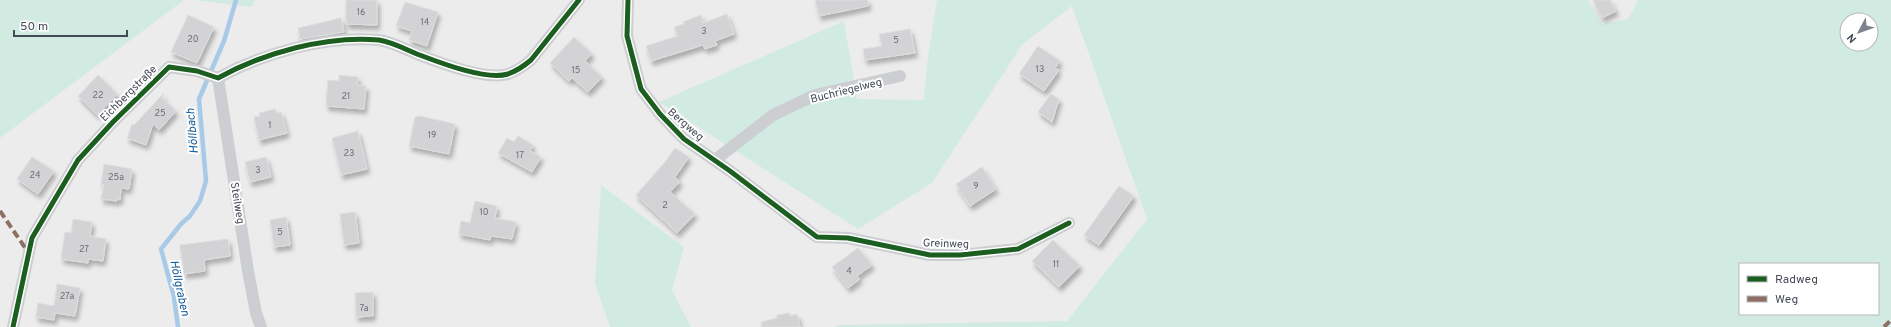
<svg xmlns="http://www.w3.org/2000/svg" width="1891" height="327" font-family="Overpass,sans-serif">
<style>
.green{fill:#d2ebe2;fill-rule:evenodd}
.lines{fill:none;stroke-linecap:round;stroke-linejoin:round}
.stream{stroke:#a8cae7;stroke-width:4.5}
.building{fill:#d3d3d5;stroke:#dededf;filter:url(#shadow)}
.street{stroke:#cdced2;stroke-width:12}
.quiet{stroke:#8d6e63;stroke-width:4;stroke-dasharray:8 4;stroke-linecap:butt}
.cycleway-casing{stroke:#fff;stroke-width:8}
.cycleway{stroke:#1b5e20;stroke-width:5}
.labels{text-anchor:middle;stroke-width:4;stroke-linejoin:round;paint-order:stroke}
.number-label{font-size:9px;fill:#6b6e78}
.street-label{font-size:11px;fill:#454a57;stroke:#fff}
.water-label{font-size:12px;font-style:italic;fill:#155c9a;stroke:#fff}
</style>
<defs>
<filter id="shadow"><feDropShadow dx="2.5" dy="4.5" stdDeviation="2" flood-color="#0004"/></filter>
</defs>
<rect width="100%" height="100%" fill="#edecec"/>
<g class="green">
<path d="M0,0h184l-184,138z"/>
<path d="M194,0h62l-5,7z"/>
<path d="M937,0h651l14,24 26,-5 10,-19h253v327h-1055l1,-2 230,-4 80,-102 -75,-213 -50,39 -90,138 -74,46 -199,-127 185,-81 13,78 67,1 3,-37zM1847,20h24v24h-24zM1740,264h138v50h-138z"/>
<path d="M601,185l83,62 -12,43 19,37h-81l-15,-44z"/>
</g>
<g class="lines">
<path class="stream" d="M178,327l-4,-30 -13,-48 20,-25 9,-8 10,-15 6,-20 -7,-82 25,-58 12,-41"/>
</g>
<g class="building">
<path d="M346,0h31v25l-31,-1z"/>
<path d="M815,0h53v6l-49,10z"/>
<path d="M1593,0h17l6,11 -14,7z"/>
<path d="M405,2l33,10 -11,34 -18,-6 3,-9 -16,-5z"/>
<path d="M727,14l7,20 -19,7 2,4 -12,4 -2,-4 -52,16 -5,-15 32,-10 -4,-9 10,-3 -1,-2 18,-7 2,8z"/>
<path d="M188,15l26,12 -17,36 -26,-11z"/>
<path d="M341,18l3,14 -44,7 -2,-11z"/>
<path d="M910,29l5,24 -50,7 -2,-11 19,-3 -3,-12z"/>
<path d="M574,37l18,17 -7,7 17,16 -14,15 -16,-14 -3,3 -19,-18z"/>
<path d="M1038,46l22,15 -5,7 4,2 -15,21 -25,-17z"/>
<path d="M98,75l19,19 -20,21 -19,-19z"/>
<path d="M339,75l19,2 -1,8 9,1 -2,23 -38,-3 2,-26 11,1z"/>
<path d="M164,93l-2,5 14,13 -17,19 -6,-6 -7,21 -19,-7 5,-14 2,1z"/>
<path d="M1051,94l8,5 -7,23 -14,-10z"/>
<path d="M275,109l1,4 5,-1 6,21 -28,7 -5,-23 6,-1 -1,-3z"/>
<path d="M420,116l35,8 -6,30 -40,-8 6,-29z"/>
<path d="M358,131l9,38 -26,6 -9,-37z"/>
<path d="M518,136l15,9 -3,6 11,6 -9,15 -34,-19 9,-15 7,4z"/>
<path d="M675,148l14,9 -14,20 5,5 -10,10 25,22 -18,19 -41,-38 30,-34z"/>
<path d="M32,157l22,14 -16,23 -21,-15z"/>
<path d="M266,157l5,20 -21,5 -5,-20z"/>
<path d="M104,164l28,5 -3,20 -8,-1 -1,12 -2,-1 -1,2 -16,-2 3,-14 -3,-1z"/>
<path d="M982,167l14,22 -26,17 -14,-22z"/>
<path d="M1119,186l15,10 -35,49 -15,-10z"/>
<path d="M475,201l22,5 -2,12 21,4 -4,17 -21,-3 -1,4 -31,-6 2,-13 9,2z"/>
<path d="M355,212l4,31 -15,2 -4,-31z"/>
<path d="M286,217l4,28 -16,2 -4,-27z"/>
<path d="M73,219l19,3 -2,14 16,3 -3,22 -15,-2v4l-27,-4 4,-27 6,1z"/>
<path d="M228,239l2,17 -26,4 1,11 -21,3 -4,-29z"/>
<path d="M1053,240l27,26 -21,21 -27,-26z"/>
<path d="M858,248l14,17 -15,11 3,3 -12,9 -16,-21z"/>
<path d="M57,284l23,4 -5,28 -20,-3 -1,7 -18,-3 2,-14 16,3z"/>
<path d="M373,292v24l-17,1 -1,-24z"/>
<path d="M789,313l1,3 7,-2 3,13h-38l-1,-5 16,-4v-3z"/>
</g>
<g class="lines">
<g class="street">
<path d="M628,0l-1,36 14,53 19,25 24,25 46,32 87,66 31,1 82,17h30l58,-6 51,-26"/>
<path d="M218,78l30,193 8,42 5,14"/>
<path d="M715,160l58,-45 42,-20 85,-19"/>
<path d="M13,327l19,-89 46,-78 35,-38 56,-55 28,4 21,7c45,-25 109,-43 161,-38 13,2 26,9 38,14 21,8 69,27 91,20 8,-3 16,-8 23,-14l48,-60"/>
</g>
<g class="quiet">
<path d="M0,211l28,41"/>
<path d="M1884,327l7,-7"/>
</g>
<defs>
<g id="cycleway">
<path d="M628,0l-1,36 14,53 19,25 24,25 46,32 87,66 31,1 82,17h30l58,-6 51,-26"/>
<path d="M13,327l19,-89 46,-78 35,-38 56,-55 28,4 21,7c45,-25 109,-43 161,-38 13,2 26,9 38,14 21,8 69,27 91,20 8,-3 16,-8 23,-14l48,-60"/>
</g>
</defs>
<use href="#cycleway" class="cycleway-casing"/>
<use href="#cycleway" class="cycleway"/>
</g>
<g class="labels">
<g class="number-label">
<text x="361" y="15">16</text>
<text x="425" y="25">14</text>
<text x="704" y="34">3</text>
<text x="193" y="42">20</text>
<text x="896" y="43">5</text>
<text x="1040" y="72">13</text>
<text x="576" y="73">15</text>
<text x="98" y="98">22</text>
<text x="346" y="99">21</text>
<text x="160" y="116">25</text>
<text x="270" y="128">1</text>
<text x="432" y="138">19</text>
<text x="349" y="156">23</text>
<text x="520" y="158">17</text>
<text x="258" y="173">3</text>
<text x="35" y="178">24</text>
<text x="116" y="180">25a</text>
<text x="976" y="189">9</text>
<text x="665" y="208">2</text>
<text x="484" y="215">10</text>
<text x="280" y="235">5</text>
<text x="84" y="252">27</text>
<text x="1056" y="267">11</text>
<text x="849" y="274">4</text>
<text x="67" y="299">27a</text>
<text x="364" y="311">7a</text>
</g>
<g class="street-label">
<text transform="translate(846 90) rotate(-14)" y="4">Buchriegelweg</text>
<text transform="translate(128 93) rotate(-45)" y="4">Eichbergstraße</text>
<text transform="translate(686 124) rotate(41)" y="4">Bergweg</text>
<text transform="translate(238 203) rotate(81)" y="4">Steilweg</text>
<text transform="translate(946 243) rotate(2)" y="4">Greinweg</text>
</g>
<g class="water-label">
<text transform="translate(192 131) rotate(-95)" y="4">Höllbach</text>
<text transform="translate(180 288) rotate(78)" y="4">Höllgraben</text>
</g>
</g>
<rect x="1739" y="263" width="140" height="52" fill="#ffffff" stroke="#b5b7bc"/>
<rect x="1747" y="276" width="20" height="6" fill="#1b5e20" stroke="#b5b7bc"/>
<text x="1775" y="283" font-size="12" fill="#454a57">Radweg</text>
<rect x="1747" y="296" width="20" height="6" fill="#8d6e63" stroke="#b5b7bc"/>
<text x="1775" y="303" font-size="12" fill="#454a57">Weg</text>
<g transform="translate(1859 32) rotate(229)"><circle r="19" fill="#ffffff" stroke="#b5b7bc"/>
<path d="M0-3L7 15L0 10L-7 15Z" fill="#80838b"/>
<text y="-6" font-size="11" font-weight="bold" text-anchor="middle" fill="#454a57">N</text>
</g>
<path d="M14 30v6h113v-6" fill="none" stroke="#454a57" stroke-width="2"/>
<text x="20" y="30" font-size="12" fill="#454a57" stroke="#ffffff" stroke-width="3" paint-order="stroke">50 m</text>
</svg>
